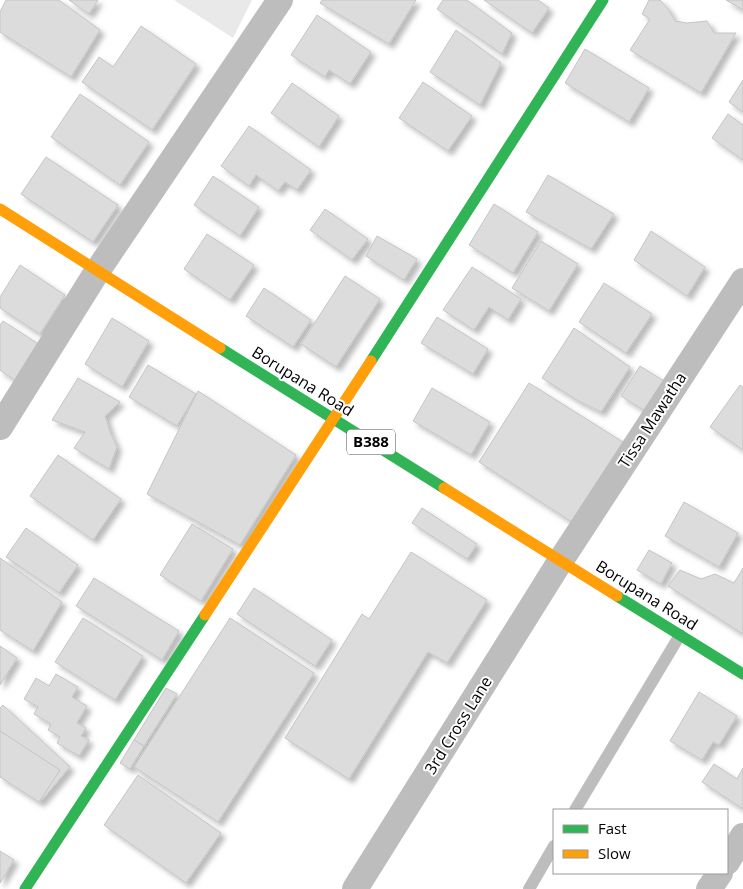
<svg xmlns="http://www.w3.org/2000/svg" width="743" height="889" font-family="'Open Sans',sans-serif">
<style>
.pitch{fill:#e9e9e9}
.building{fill:#dcdcdc;stroke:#c4c4c4;filter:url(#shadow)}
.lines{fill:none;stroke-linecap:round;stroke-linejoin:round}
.lane{stroke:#bdbdbd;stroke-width:12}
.street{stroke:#bdbdbd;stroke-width:26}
.fast{stroke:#30b455;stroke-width:11}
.slow{stroke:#ff9f0a;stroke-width:11}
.labels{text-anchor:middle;stroke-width:4;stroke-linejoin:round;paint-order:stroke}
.shield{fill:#fff;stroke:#4c4c4c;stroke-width:1}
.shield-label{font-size:15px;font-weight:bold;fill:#000}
.street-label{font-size:16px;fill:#000;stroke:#fff}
</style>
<defs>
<filter id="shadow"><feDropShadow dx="4.5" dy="4.5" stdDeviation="2.5" flood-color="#0004"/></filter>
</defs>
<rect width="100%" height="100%" fill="#fff"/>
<path class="pitch" d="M174,0h78l-19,38z"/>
<g class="building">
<path d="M6,0h53l41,30 -29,47 -71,-45v-20z"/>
<path d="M69,0h29l-9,14z"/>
<path d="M322,0h94l-27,44 -69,-41z"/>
<path d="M443,0h24l45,33 -10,21 -65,-45z"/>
<path d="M484,0h54l11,8 -17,25z"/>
<path d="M649,0h11l9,10 6,11 12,2 20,-2 7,12h22l-35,60 -71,-43 20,-31 -8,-5z"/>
<path d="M726,0h17v10z"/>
<path d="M317,15l54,37 -21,32 -21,-14 -4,7 -34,-22z"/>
<path d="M141,26l55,38 -44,66 -70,-48 17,-25 14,10z"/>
<path d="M456,30l45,33 -21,42 -50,-33z"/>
<path d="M585,49l64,39 -20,34 -64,-39z"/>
<path d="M743,80v32l-14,-10z"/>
<path d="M423,82l49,34 -24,35 -49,-33z"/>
<path d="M292,83l47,33 -20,31 -48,-34z"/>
<path d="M80,94l69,48 -29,43 -69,-48z"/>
<path d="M728,114l15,11v35l-31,-22z"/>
<path d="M249,126l62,44 -14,20 -12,-8 -7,9 -22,-16 -7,11 -28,-20z"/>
<path d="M46,157l72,48 -25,37 -72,-48z"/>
<path d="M548,175l66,39 -23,35 -65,-37z"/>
<path d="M213,176l46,31 -19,29 -46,-31z"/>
<path d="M494,204l44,28 -25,41 -44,-28z"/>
<path d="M325,209l43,30 -16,21 -42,-30z"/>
<path d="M651,231l54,36 -18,29 -53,-36z"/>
<path d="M207,234l47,31 -24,35 -46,-31z"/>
<path d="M377,236l40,23 -13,21 -38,-24z"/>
<path d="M541,241l37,23 -29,47 -37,-23z"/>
<path d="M20,265l45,30 -25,39 -40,-26v-11z"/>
<path d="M472,267l49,32 -13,21 -19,-13 -15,23 -31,-20z"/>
<path d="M345,276l35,23 -44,68 -35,-23z"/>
<path d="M604,283l48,31 -26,39 -47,-31z"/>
<path d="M264,288l47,32 -18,27 -47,-31z"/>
<path d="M437,317l51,32 -15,25 -52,-31z"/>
<path d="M112,318l37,23 -27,46 -37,-23z"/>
<path d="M3,321l37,24 -24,36 -16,-11v-45z"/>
<path d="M574,328l56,39 -29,45 -24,-12 -35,-22z"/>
<path d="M148,365l48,29 -19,32 -48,-29z"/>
<path d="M640,366l24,15 -19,30 -24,-15z"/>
<path d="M78,378l42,24 -15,14 6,18 6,13 -8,22 -35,-21 11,-16 -33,-12z"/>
<path d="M529,383l94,59 -51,80 -93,-60z"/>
<path d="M740,385l3,2v63l-33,-23z"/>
<path d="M432,388l58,34 -19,33 -58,-34z"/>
<path d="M198,391l98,64 -56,90 -93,-51z"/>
<path d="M58,455l63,44 -28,41 -63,-44z"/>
<path d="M684,502l54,31 -19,34 -54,-31z"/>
<path d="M422,508l55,36 -10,15 -55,-36z"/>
<path d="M192,524l41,25 -32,52 -41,-26z"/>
<path d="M26,528l52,37 -19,28 -53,-36z"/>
<path d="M649,550l23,13 -11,21 -24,-14z"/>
<path d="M411,552l76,48 -40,63 -19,-11 -79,127 -64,-41 77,-124 7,5z"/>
<path d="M0,558l62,44 -29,49 -33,-21z"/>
<path d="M743,568v66l-75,-48 12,-16 21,9 14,-5 19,9z"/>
<path d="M94,578l85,53 -17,29 -86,-54z"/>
<path d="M254,588l78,52 -17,26 -78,-52z"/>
<path d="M83,618l60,38 -28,44 -60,-38z"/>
<path d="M230,618l84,55 -96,149 -84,-55z"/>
<path d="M0,646l17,12 -17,27z"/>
<path d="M56,674l22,13 -6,10 15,9 -10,17 9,5 -5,8 8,4 -10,16 -22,-13 3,-6 -12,-7 3,-6 -17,-10 4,-7 -14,-8 12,-21 13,8z"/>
<path d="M166,688l11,6 -33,52 -10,-6z"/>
<path d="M699,692l38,24 -18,29 -6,-3 -11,18 -32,-19z"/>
<path d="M3,705l67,62 -29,34 -41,-28v-65z"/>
<path d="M0,731l60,39 -21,32 -39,-25z"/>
<path d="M134,740l10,6 -14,23 -10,-6z"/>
<path d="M714,764l23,15 6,-11v41l-41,-27z"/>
<path d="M138,775l83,58 -35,50 -82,-58z"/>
<path d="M0,851l14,9 -14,23z"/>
</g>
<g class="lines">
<g class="lane">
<path d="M575,810l105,-175"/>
<path d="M529,889l25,-43"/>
</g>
<g class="street">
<path d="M0,427l98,-157 182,-270"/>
<path d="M727,862l16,-26"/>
<path d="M355,889l206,-329 182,-279"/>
<path d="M709,889l11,-16"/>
</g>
<g class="fast">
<path d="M220,348l224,140"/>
<path d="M371,361l232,-361"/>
<path d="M617,596l126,78"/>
<path d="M25,889l180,-274"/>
</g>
<g class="slow">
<path d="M0,209l220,139"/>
<path d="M444,488l173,108"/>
<path d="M205,615l166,-254"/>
</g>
</g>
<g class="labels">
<rect class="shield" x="347" y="429.5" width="48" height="25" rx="4"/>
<g class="shield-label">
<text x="371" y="447">B388</text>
</g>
<g class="street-label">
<text transform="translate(303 381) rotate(32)" y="6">Borupana Road</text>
<text transform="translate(652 420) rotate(-57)" y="6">Tissa Mawatha</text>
<text transform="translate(647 595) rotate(32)" y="6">Borupana Road</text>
<text transform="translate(458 725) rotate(-58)" y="6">3rd Cross Lane</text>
</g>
</g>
<rect x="553" y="809" width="175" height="65" fill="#ffffff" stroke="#999999"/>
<rect x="563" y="825" width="25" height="8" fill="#30b455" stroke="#999999"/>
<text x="598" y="834" font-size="15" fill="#000000">Fast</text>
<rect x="563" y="850" width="25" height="8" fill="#ff9f0a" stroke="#999999"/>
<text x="598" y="859" font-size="15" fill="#000000">Slow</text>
</svg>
